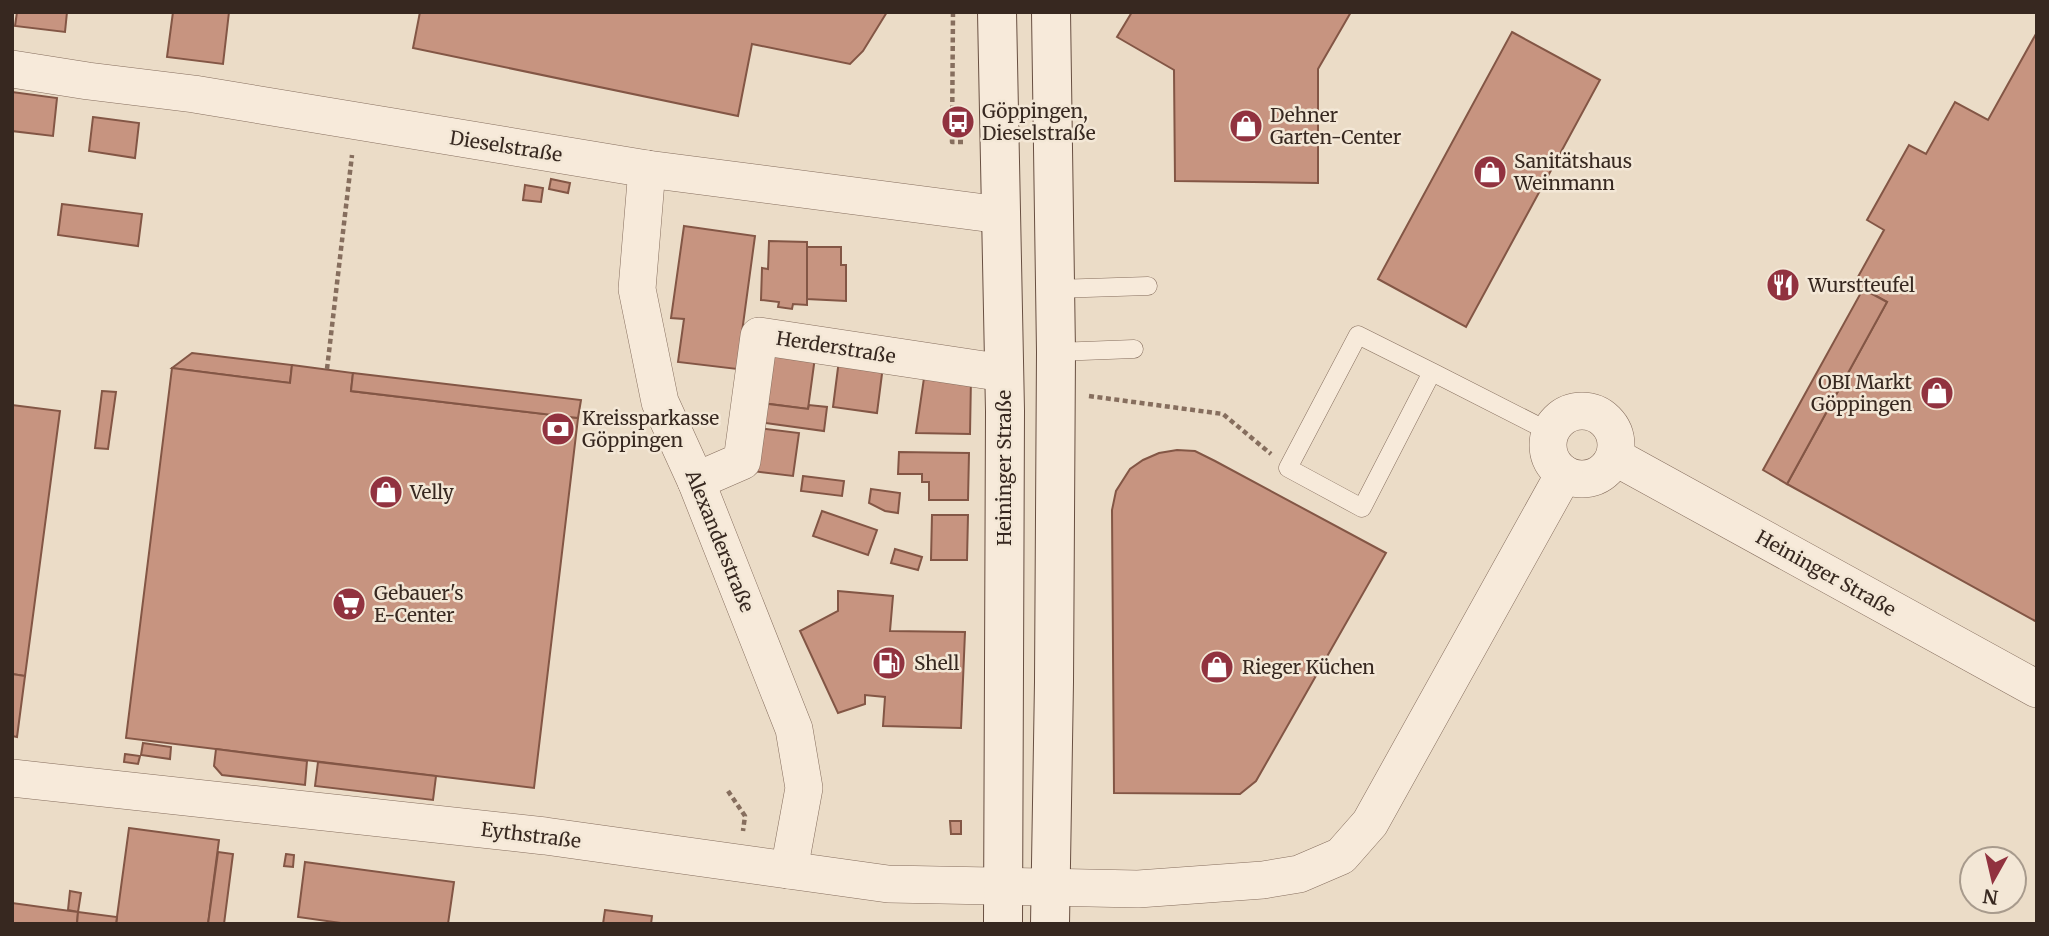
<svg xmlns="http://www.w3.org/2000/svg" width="2049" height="936" font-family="Merriweather,serif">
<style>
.building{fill:#c79480;stroke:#835645;stroke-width:2}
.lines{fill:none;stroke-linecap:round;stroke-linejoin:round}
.service-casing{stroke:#866e5e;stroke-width:19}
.minor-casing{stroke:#866e5e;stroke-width:38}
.secondary-casing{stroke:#684f41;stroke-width:40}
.path{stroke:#866e5e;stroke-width:4.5;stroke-dasharray:5 3.5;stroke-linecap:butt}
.service{stroke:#f7eada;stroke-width:18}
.minor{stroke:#f7eada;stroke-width:37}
.secondary{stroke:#f7eada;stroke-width:38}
.labels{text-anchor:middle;stroke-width:5;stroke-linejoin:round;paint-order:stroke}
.poi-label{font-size:19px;fill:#372820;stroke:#f3e7d6;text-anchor:start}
.street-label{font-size:19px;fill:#372820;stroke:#f3e7d6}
</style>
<rect width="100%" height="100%" fill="#ebdcc7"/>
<g class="building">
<path d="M17,12h50l-2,20 -50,-6z"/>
<path d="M173,12h56l-6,52 -56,-7z"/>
<path d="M420,12h467l-24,39 -13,13 -98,-20 -14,72 -325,-68z"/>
<path d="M1132,12h219l-33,57v114l-143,-2 -1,-111 -57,-33z"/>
<path d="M1512,32l88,48 -134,247 -88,-48z"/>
<path d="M2037,32v590l-250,-138 100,-182 -33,-18 30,-54 -17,-10 42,-75 17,9 29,-52 33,18z"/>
<path d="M12,92l45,6 -4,38 -41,-5z"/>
<path d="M93,117l46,6 -4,35 -46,-7z"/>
<path d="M551,179l19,4 -2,10 -19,-4z"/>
<path d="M525,185l18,3 -2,14 -18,-2z"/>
<path d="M62,204l80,10 -4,32 -80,-11z"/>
<path d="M684,226l71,10 -18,133 -59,-7 6,-43 -13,-1z"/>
<path d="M769,241l38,1v63l-14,-1 -1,5 -14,-2 1,-5 -18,-2 1,-32 6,1z"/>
<path d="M807,247h34v18h5v36l-39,-2z"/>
<path d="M1863,289l24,13 -100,182 -24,-14z"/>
<path d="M768,351l47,6 -7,52 -47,-6z"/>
<path d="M192,353l100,12 -2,18 -118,-15z"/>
<path d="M839,360l44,6 -6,47 -44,-6z"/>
<path d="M292,365l61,8 -2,18 227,27 -44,370 -408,-50 46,-370 118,15z"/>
<path d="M925,371l46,6 -1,57 -54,-1z"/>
<path d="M353,373l228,27 -3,18 -227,-27z"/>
<path d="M102,391l14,1 -8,57 -13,-1z"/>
<path d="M761,403l47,6 1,-4 18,2 -3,24 -65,-9z"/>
<path d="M12,405l48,6 -35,265 -13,-2z"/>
<path d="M758,428l41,5 -6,43 -41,-5z"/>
<path d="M1177,450l18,1 20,10 171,92 -130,228 -16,13 -126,-1 -2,-283 4,-19 14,-22 13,-9 16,-7z"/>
<path d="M899,452l70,1 -1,47h-39v-18h-7v-8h-24z"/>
<path d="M803,476l41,5 -2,15 -41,-5z"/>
<path d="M871,489l29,4 -2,20 -13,-2 -16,-8z"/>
<path d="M822,511l55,19 -9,25 -55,-19z"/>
<path d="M932,515h36l-1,45h-36z"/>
<path d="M895,549l27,8 -4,13 -27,-7z"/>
<path d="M838,591l55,5 -3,35 75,1 -4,96 -78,-2 2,-29 -20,-2v9l-27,9 -38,-82 38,-20z"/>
<path d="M12,674l13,2 -8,61 -5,-1z"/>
<path d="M143,743l28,4 -1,12 -29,-4z"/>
<path d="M216,749l91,12 -2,24 -83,-10 -8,-9z"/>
<path d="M125,754l15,2 -2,8 -14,-2z"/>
<path d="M318,762l118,14 -3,24 -118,-14z"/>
<path d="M950,821h11v13h-10z"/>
<path d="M129,828l90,12 -11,84h-92z"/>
<path d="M218,852l15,2 -9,70h-16z"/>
<path d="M286,854l8,1 -1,12 -9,-1z"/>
<path d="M305,862l149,20 -6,42h-100l-50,-7z"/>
<path d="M70,891l11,2 -3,19 -10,-2z"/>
<path d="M12,903l66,9 -1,12h-65z"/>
<path d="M605,910l47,6 -1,8h-48z"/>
<path d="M78,912l39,5 -1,7h-39z"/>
</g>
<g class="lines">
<defs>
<g id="service">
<path d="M1055,289l93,-3"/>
<path d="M1056,352l78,-3"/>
<path d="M1432,372l-74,-37 -70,133 74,40 70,-136 118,60"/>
</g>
<g id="minor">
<path d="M12,69l76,12 106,13 453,75 354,46"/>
<path d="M647,169l-10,120 23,113 36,79 98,248 10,59 -15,82"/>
<circle cx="1582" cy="445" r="34"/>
<path d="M1615,457l422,232"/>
<path d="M696,481l46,-20 17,-125 245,37"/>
<path d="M12,778l533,58 343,48 250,5 125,-9 36,-6 42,-18 29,-33 194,-349"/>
</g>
<g id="secondary">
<path d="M997,12l8,399 -2,513"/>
<path d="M1050,924l4,-242 2,-330 -5,-340"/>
</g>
</defs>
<use href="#service" class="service-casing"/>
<use href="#minor" class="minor-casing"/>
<use href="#secondary" class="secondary-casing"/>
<g class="path">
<path d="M953,12l-1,130h14"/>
<path d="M327,369l25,-214"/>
<path d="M1089,396l134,18 48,40"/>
<path d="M728,791l17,25 -2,15"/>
</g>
<use href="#service" class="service"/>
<use href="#minor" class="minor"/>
<use href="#secondary" class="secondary"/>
</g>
<defs>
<symbol id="bus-disc" viewBox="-11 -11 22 22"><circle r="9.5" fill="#91323f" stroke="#f3e7d6"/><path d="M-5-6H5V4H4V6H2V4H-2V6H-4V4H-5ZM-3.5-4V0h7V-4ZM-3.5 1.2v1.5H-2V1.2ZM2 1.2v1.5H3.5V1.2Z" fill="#fff"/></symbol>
<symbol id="shop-disc" viewBox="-11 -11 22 22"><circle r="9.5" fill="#91323f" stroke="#f3e7d6"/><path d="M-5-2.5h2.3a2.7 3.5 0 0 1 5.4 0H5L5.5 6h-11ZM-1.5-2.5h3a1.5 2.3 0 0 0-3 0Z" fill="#fff"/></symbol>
<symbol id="restaurant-disc" viewBox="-11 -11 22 22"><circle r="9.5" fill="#91323f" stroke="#f3e7d6"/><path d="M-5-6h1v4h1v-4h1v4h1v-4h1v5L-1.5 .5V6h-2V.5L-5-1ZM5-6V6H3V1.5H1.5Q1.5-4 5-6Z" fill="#fff"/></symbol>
<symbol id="bank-disc" viewBox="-11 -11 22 22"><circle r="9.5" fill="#91323f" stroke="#f3e7d6"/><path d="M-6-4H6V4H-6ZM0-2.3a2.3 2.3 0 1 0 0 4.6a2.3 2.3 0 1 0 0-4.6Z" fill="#fff"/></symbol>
<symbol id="supermarket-disc" viewBox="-11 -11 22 22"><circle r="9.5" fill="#91323f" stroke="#f3e7d6"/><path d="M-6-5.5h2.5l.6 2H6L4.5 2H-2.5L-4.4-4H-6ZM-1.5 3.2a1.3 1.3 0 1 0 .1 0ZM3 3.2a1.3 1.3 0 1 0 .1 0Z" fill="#fff"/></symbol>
<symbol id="fuel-disc" viewBox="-11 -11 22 22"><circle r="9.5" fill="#91323f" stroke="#f3e7d6"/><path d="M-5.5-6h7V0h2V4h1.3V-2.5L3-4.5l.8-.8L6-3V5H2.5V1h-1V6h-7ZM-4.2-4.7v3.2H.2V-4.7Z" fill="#fff"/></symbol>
</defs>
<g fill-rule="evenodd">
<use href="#bus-disc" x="939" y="103" width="38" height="38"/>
<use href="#shop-disc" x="1227" y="107" width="38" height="38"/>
<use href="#shop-disc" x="1471" y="153" width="38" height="38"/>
<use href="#restaurant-disc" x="1764" y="266" width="38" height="38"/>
<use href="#shop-disc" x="1918" y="374" width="38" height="38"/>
<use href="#bank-disc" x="539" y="410" width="38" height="38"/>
<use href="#shop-disc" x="367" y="473" width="38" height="38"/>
<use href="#supermarket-disc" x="330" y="585" width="38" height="38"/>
<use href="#fuel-disc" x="870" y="644" width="38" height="38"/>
<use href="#shop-disc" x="1198" y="648" width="38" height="38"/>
</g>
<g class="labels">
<g class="poi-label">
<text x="982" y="118">Göppingen,<tspan x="982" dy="22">Dieselstraße</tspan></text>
<text x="1270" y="122">Dehner<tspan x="1270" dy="22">Garten-Center</tspan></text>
<text x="1514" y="168">Sanitätshaus<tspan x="1514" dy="22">Weinmann</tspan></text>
<text x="1808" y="292">Wurstteufel</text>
<text x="1912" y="389" text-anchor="end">OBI Markt<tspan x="1912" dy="22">Göppingen</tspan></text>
<text x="582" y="425">Kreissparkasse<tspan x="582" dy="22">Göppingen</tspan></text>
<text x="410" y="499">Velly</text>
<text x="374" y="600">Gebauer's<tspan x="374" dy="22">E-Center</tspan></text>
<text x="914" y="670">Shell</text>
<text x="1242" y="674">Rieger Küchen</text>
</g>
<g class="street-label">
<text transform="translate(506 146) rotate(9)" y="7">Dieselstraße</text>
<text transform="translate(836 347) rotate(9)" y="7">Herderstraße</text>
<text transform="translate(1004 468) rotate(-90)" y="7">Heininger Straße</text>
<text transform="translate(720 541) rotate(68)" y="7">Alexanderstraße</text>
<text transform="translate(1826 573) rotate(29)" y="7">Heininger Straße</text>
<text transform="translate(531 835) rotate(7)" y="7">Eythstraße</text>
</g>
</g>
<rect width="2049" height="936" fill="none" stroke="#372820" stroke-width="28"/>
<g transform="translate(1993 880) rotate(188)"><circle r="33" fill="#f3e7d6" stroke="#a89b8d" stroke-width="2"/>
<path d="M0-5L12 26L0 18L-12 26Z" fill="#91323f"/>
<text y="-10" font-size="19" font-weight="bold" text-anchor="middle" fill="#372820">N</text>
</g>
</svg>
